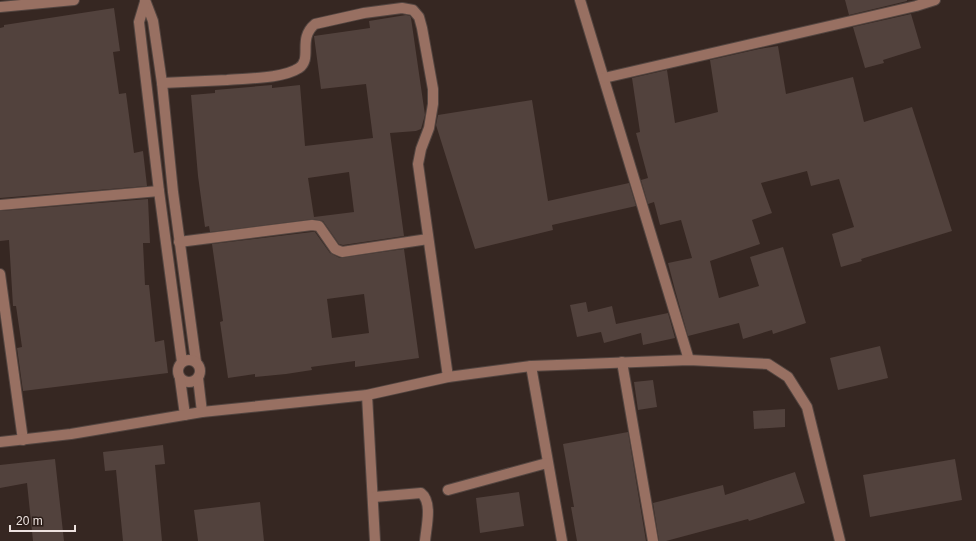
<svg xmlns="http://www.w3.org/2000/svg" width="976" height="541" font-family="Helvetica,sans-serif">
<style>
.building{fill:#52423d;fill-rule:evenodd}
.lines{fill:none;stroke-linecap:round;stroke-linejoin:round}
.minor-casing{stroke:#534540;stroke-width:12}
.minor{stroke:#987062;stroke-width:10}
</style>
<rect width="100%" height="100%" fill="#362722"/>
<g class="building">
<path d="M845,0h62v1l-58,14z"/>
<path d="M114,8l6,43 -7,1 6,42 7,-1 8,60 9,-2 4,35 -147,12v-170l4,-1v-2z"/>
<path d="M911,14l10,34 -38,12 1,3 -19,5 -12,-41z"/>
<path d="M406,15l4,1 1,2 14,97 -4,14 -5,2 -26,2 14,103 -61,9 -4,-1 -16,-23 -10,-2 -103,13 -1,-6 -4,1 -7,-51 -7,-81 24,-2v-3l57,-5v3l28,-3 5,61 68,-8 -7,-54 -45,5 -7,-53 56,-8 -1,-7zM349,172l5,40 -40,5 -6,-39z"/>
<path d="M778,46l8,48 67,-17 11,45 48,-15 40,124 -91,28 1,2 -21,6 -9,-33 22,-7 -15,-48 -28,7 -4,-15 -46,12 11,30 -20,7 8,24 -50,17 9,37 40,-12 -9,-29 33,-10 23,76 -33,11 -1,-4 -29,9 -4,-16 -51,13 -13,-46 -7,-27 24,-5 -11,-38 -21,5 -6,-23 -6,2 -7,-24 7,-2 -12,-45 4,-1 -8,-54 35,-8 8,53 43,-11 -8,-52 49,-11z"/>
<path d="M532,100l16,101 81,-18 7,23 -84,19 1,5 -78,19 -39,-124 2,-10z"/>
<path d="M148,199l2,44h-7l2,42h4l6,57 9,-2 4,33 -145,18 -6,-43 5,-1 -6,-41h-3l-4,-66 -9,1v-30z"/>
<path d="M312,232h3l15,21 10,5 64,-9 15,109 -64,9v-6l-44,6 1,3 -26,4 -31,3v-3l-27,4 -8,-56 3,-1 -11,-77zM364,294l5,39 -37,5 -5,-39z"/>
<path d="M586,302l2,10 24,-6 4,18 52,-11 7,25 -32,7 -2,-12 -37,10 -3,-11 -24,5 -7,-32z"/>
<path d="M880,346l8,32 -50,12 -8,-32z"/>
<path d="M653,380l4,27 -19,3 -4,-28z"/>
<path d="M785,409v18l-31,2 -1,-18z"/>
<path d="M628,432l18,109h-69l-6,-34h3l-11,-63z"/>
<path d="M163,445l2,19 -10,1 7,76h-39l-7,-71 -11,1 -2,-19z"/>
<path d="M55,459l9,82h-31l-6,-58 -27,5v-23z"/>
<path d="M955,459l7,41 -92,17 -7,-42z"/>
<path d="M795,472l10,31 -56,18 -1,-2 -82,22h-7l-6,-38 70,-18 2,10z"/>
<path d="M519,492l5,34 -44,7 -4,-35z"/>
<path d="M260,502l4,39h-66l-4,-31z"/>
</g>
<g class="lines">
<defs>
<g id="minor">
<path d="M145,0l8,21 9,62 11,109 23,170"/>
<path d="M580,0l109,360"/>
<path d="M145,2l-6,20 20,169 23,171"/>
<path d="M0,7l74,-7"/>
<path d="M604,78l312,-72 19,-6"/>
<path d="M162,83c22,-1 43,-2 65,-3 19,-2 55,-1 72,-12 14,-10 -2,-29 16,-44l49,-11 38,-5 11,2 6,7 3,11 11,61v15l-4,24 -8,21 -3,15 30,213"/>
<path d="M0,205l159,-14"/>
<path d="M179,242l133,-17 7,1 16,23 7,3 86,-13"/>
<path d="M0,274l23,166"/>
<circle cx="189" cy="371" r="11"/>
<path d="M622,362l31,179"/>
<path d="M531,366l31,175"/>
<path d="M198,378l4,34"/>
<path d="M180,379l5,36"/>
<path d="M367,395l8,146"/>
<path d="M0,442l71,-8 131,-22 165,-17 81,-18 83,-11 158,-6 79,4 20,13 19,30 33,134"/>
<path d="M448,490l99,-27"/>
<path d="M374,497l47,-4c12,9 5,35 4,48"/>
</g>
</defs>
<use href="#minor" class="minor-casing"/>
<use href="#minor" class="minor"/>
</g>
<path d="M10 525v6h65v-6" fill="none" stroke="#eee3e0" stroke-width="2"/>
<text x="16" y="525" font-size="12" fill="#eee3e0" stroke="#2c1e19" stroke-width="3" paint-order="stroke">20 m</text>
</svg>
